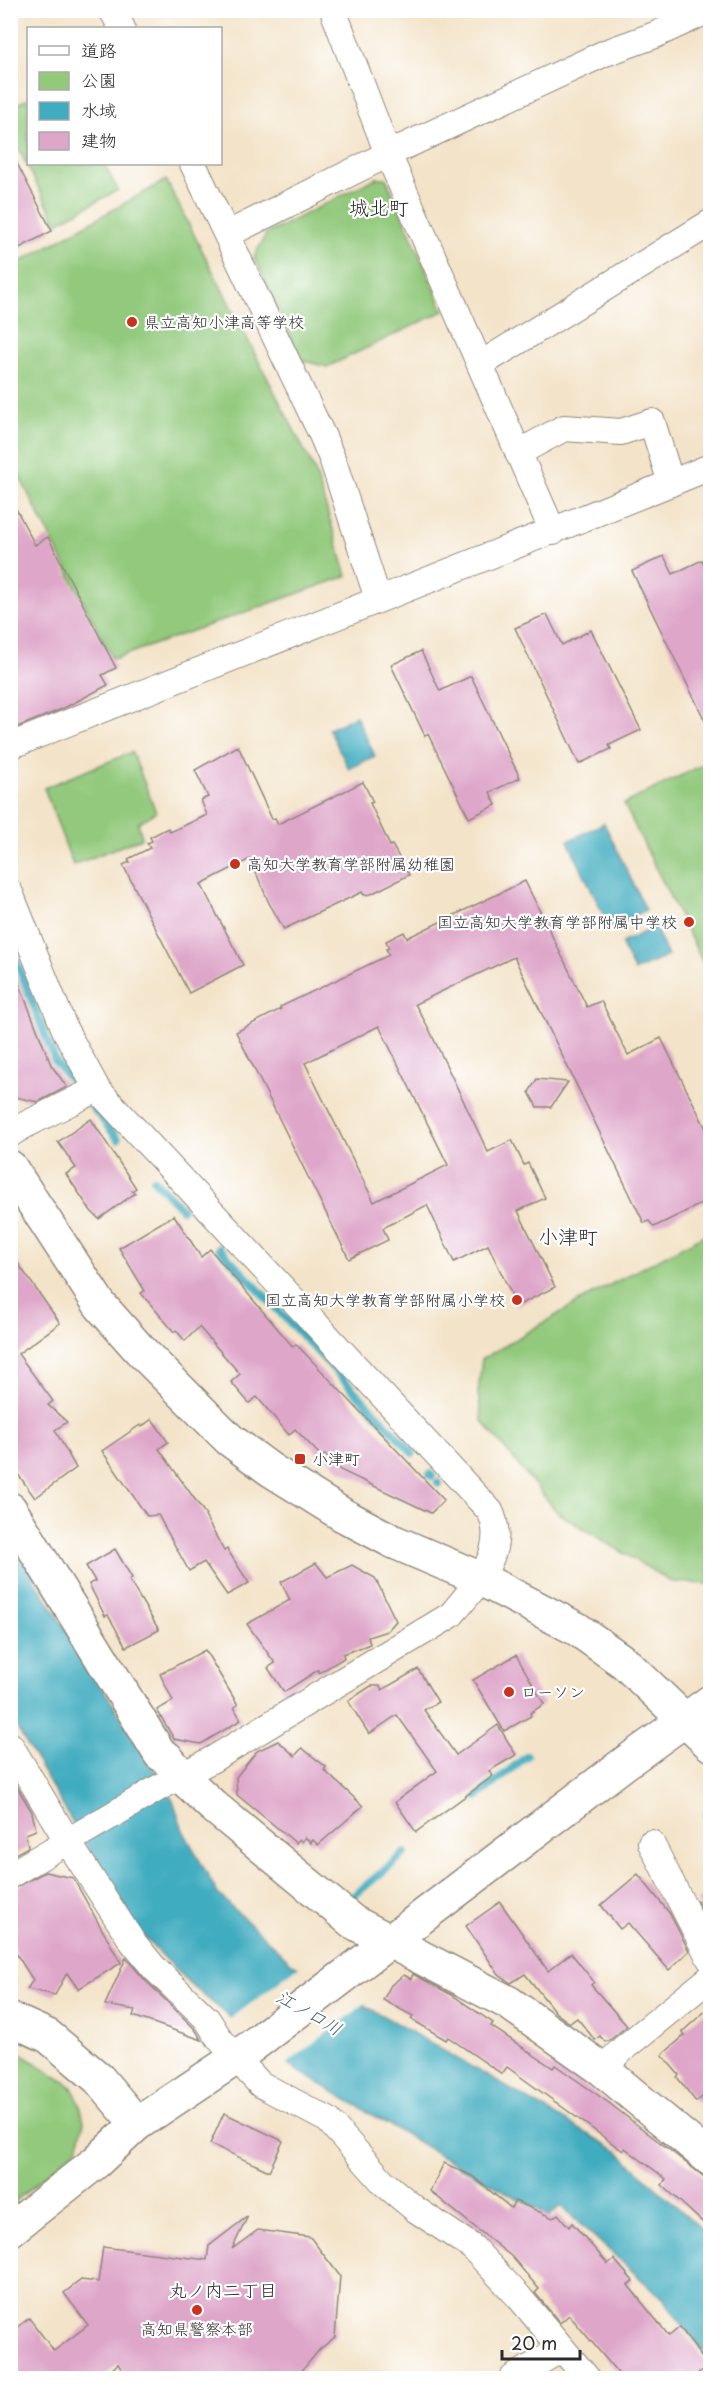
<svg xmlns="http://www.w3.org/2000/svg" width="721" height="2389" font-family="'Playpen Sans','Klee One',sans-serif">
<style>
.green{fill:#92c97b;stroke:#5e7a53;stroke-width:1.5}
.water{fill:#40acbf;stroke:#366c75;stroke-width:1.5}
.pier{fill:#f3e3c8}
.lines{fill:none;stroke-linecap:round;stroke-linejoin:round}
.stream{stroke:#40acbf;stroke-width:8}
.building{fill:#dea6c9;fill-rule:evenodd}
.minor-casing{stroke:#8f877a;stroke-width:28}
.tertiary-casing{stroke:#8f877a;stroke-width:36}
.minor{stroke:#fff;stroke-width:26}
.tertiary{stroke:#fff;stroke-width:33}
.poi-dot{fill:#c8321e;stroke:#fff;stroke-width:2}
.labels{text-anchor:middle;stroke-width:4.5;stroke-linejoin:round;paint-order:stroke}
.poi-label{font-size:16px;fill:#2b2b2b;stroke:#fff;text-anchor:start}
.water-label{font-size:18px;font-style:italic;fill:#335f66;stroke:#fff}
.neighbourhood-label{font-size:18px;fill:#2b2b2b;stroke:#fff}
.quarter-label{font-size:20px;fill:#2b2b2b;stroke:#fff}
</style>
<rect width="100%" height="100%" fill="#fff"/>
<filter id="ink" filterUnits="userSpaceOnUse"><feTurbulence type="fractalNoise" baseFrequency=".0167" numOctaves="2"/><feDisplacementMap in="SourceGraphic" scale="12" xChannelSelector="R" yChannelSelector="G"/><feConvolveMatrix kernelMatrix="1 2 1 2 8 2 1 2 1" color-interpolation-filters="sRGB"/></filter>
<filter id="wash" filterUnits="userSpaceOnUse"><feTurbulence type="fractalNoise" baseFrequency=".008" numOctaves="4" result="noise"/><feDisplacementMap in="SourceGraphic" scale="24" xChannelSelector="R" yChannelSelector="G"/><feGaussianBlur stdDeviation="1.35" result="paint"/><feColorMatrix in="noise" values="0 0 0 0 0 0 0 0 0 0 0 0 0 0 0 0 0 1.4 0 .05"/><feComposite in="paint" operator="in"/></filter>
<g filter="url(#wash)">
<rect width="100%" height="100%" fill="#f3e3c8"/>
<g class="green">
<path d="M28,98v66h76l14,26 -61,33 -46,-88v-27z"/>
<path d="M376,178h10l58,133 -117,56 -26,-7 -47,-103 12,-23z"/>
<path d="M166,180l149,291 32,105 -234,83 -102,-199v-193z"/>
<path d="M132,752l24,60 -18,11 4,15 -69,27 -29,-77z"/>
<path d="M710,761v216l-86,-173z"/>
<path d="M710,1232v352l-39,-2 -113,-69 -76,-92 -4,-28 4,-34 107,-63z"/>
<path d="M11,2047l60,39 8,15 5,21 -7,26 -66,57z"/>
</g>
<g class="water">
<path d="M356,716l19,40 -26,13 -20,-40z"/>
<path d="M604,823l42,87 -36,18 -42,-87z"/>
<path d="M655,927l13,29 -34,15 -13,-28z"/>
<path d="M11,1542l162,258 10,30 35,64 75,70 323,186 94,87v124l-47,-62 -103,-93 -10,10 -88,-48 -174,-103 -97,-80 -57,-59 -123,-208z"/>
</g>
<path class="pier" d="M301,1965l66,37 -83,64 -55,-46z"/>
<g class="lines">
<g class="stream">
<path d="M10,945l46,117 62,77"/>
<path d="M154,1180l28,29"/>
<path d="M219,1248l194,205"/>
<path d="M430,1474l2,2"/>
<path d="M438,1483l1,1"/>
<path d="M477,1797l50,-41"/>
<path d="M707,1815l3,7"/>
<path d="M351,1898l54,-45"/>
</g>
</g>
<g id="blocks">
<g class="building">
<path d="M10,150l42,81 -42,22z"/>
<path d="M10,497l25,48 13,-8 68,131 -14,7 6,10 -46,24 -52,21z"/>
<path d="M664,556l9,18 29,-14 9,18v155l-79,-162z"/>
<path d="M547,614l15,31 29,-15 50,100 -32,15 2,4 -32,15 -64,-136z"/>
<path d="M421,651l19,40 31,-15 49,102 -30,14 6,13 -27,13 -41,-84 -3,2 -34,-71z"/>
<path d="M238,746l34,73 3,-1 3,6 85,-42 10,20 -3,1 20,43 2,-1 17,30 -38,19 -7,1 -2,-3 -78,37 -15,-26 -19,-44 -49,25 42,81 -54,28 -66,-128 7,-3 -2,-3 22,-11 -3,-5 5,-2 -2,-4 18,-9 2,4 37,-17 -6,-15 7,-3 -13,-27z"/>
<path d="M525,881l62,126 14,-6 27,54 33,-17 50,101v60l-57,28 -5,-6 -5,2 -130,-266 -99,47 13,23 60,125 24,-12 12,25 4,-2 17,35 -27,13 37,76 -38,19 -29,-61 -34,17 -27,-57 -44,23 5,12 -39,19 -113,-227 45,-23 -1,-2 109,-52 -3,-6 3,-1 -3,-7 18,-9 3,6zM379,1026l69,139 -74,37 -69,-139z"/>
<path d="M10,968h3l38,97 16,22 -29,15 -28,-6z"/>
<path d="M537,1079l31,3 -17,25h-14l-8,-15z"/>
<path d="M91,1119l45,69 -4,3 3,2 -36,26 -8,-8 -25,-37 10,-6 -18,-26z"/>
<path d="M174,1215l27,42 9,-8 83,98 3,-3 148,156 -13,13 -91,-43 -15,-16 -3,3 -27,-28 -6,6 -32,-38 -8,6 -18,-21 9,-8 -41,-47 -14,14 -9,-11 -2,2 -33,-39 4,-2 -26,-43z"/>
<path d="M10,1252l50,71 -42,31 35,47 -5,4 19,17 -12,8 21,38 -41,30 -25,-35z"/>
<path d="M152,1419l16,23 -9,7 47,66 -1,1 19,35 3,-2 22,34 -22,12 -23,-33 -15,9 -31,-56 -11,1 -45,-65 38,-26 1,2z"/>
<path d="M115,1549l17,29 -3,2 30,50 -33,17 -18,-32 -3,1 -16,-32 6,-3 -9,-15z"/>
<path d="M316,1563l11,14 25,-12 23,13 21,43 -9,10 -19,6 2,7 -27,10 1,4 -25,15 -1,-3 -34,22 -16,-24 7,-5 -28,-39 43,-24 -9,-18z"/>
<path d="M205,1650l33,55 -4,2 7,13 -40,24 -27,-5 -17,-29 16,-9 -13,-27z"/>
<path d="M516,1655l28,49 -14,9 1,3 -27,15 -31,-51z"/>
<path d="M418,1669l20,33 -14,8 32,45 42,-30 18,30 -27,16 4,5 -77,56 -21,-30 42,-31 -40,-56 -28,19 -21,-33 23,-15h9l2,4z"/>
<path d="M278,1741l17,15 7,-8 24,19 -2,3 39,36 -45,39 -5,-5 -2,3 -6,-6 -3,5 -3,-3 -3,4 -59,-48 -1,-18 21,-26z"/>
<path d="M10,1775l22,37 4,18 -10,4 2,13 -18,10z"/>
<path d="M45,1872l28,6 48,85 -43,26 -11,-16 -12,22 -28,-6 6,-9 -23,-36v-54z"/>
<path d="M638,1874l32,40 19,37 -20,19 -41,-47 -8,6 -19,-24z"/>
<path d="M711,1894v33l-14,-26z"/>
<path d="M500,1902l48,69 23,-18 23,29 -3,3 36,41 -18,15 -4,1 -5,-6 -5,4 -18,-22 -7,5 -14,-10 -31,-39 -14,9 -12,-8 -33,-49z"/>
<path d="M126,1958l19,22 50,49 7,11 -69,-24 2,-6 -30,-5z"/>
<path d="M413,1974l39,21 41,28 -2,3 62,42 2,-3 54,38 94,73 8,6v48l-49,-45 4,-6 -41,-31 -2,3 -116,-84 -5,7 -54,-37 -2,3 -35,-21 2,-3 -30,-16 8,-15 13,-10 7,4z"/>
<path d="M711,2006v84l-15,12 -19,-25 2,-2 -17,-20 23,-20 -3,-3z"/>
<path d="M224,2113l59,28 -14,30 -59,-27z"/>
<path d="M444,2163l28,13 39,32 4,-7 38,17 5,-4 11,13 3,-4 36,41 6,-5 19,22 -5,4 41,51 11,-9 28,39 -16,13h-69l-54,-64 -9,8 -25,-30 4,-4 -27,-32 -82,-66z"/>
<path d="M248,2216l-16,33 26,-19 52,7 30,39 -5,61 -15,12 -25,30h-167l-10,-15 -17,15h-91v-46l19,-15 25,33 34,-26 -24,-32 17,-13 17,2 5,-35 104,13 2,-14z"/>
</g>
</g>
</g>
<g filter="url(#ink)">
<use href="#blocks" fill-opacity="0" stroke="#8f877a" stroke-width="1.5"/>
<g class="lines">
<defs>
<g id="minor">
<path d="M112,10l10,18"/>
<path d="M333,10l55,144 165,378"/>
<path d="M193,164l130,273 10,24 45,138"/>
<path d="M228,234l160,-80 217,-101 50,-18 54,-25"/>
<path d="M481,364l229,-141"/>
<path d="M518,453l46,-25 57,4 31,-10 19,61"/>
<path d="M10,746c234,-94 468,-184 700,-279"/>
<path d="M10,893l55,137 32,59 393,422c19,39 -15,76 -39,104l-238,144 -53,28 -150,88"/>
<path d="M10,1134l15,-9 72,-36"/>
<path d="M10,1745l58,97 64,99 23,28 52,50 12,19 17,20 24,26 68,36 57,64 30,25 57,38 47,50 68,81"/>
<path d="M651,1843l59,116"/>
<path d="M602,2069l23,-22 85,-69"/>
<path d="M513,2378l48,-29"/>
</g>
<g id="tertiary">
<path d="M10,1167l90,138 39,44 91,91 41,30 72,45 49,26 89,38 96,50 48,34 85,81"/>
<path d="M10,1509l150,245 7,4 14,18 32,30 140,116 156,81 93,66 108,90"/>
<path d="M10,2019l38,17 51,43 38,45"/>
<path d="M10,2230l86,-68 41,-38 99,-66 389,-295 85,-61"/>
</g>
</defs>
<use href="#minor" class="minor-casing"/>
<use href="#tertiary" class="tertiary-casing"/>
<use href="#minor" class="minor"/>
<use href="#tertiary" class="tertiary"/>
</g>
</g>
<g class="poi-dot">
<circle cx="132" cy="322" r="6"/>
<circle cx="235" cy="864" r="6"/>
<circle cx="689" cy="922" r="6"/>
<circle cx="517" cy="1300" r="6"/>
<rect x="294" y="1453" width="12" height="12" rx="3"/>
<circle cx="509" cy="1692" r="6"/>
<circle cx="197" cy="2310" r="6"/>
</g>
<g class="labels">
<g class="poi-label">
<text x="144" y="328">県立高知小津高等学校</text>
<text x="247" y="870">高知大学教育学部附属幼稚園</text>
<text x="677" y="928" text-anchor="end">国立高知大学教育学部附属中学校</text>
<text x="505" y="1306" text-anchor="end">国立高知大学教育学部附属小学校</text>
<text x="312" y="1465">小津町</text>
<text x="521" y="1698">ローソン</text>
<text x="197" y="2335" text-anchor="middle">高知県警察本部</text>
</g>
<g class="water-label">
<text transform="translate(309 2013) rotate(30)" y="6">江ノ口川</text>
</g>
<g class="neighbourhood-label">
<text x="223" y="2297">丸ノ内二丁目</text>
</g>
<g class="quarter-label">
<text x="379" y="215">城北町</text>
<text x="568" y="1244">小津町</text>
</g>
</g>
<rect width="721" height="2389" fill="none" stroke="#fff" stroke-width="36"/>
<rect x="27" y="27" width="195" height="138" fill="#ffffff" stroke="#aaaaaa" stroke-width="1.5"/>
<rect x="39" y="46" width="30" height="9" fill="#ffffff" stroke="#aaaaaa" stroke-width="1.5"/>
<text x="81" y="57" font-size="18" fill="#2b2b2b">道路</text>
<rect x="39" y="72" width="30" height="18" fill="#92c97b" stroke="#aaaaaa" stroke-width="1.5"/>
<text x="81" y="87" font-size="18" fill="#2b2b2b">公園</text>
<rect x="39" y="102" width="30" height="18" fill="#40acbf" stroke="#aaaaaa" stroke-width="1.5"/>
<text x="81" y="117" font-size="18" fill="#2b2b2b">水域</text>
<rect x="39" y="132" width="30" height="18" fill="#dea6c9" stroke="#aaaaaa" stroke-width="1.5"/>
<text x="81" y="147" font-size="18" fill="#2b2b2b">建物</text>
<path d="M502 2350v9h78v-9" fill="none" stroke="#2b2b2b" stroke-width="3"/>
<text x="511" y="2350" font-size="18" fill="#2b2b2b" stroke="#ffffff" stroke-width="4.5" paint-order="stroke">20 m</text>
</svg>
